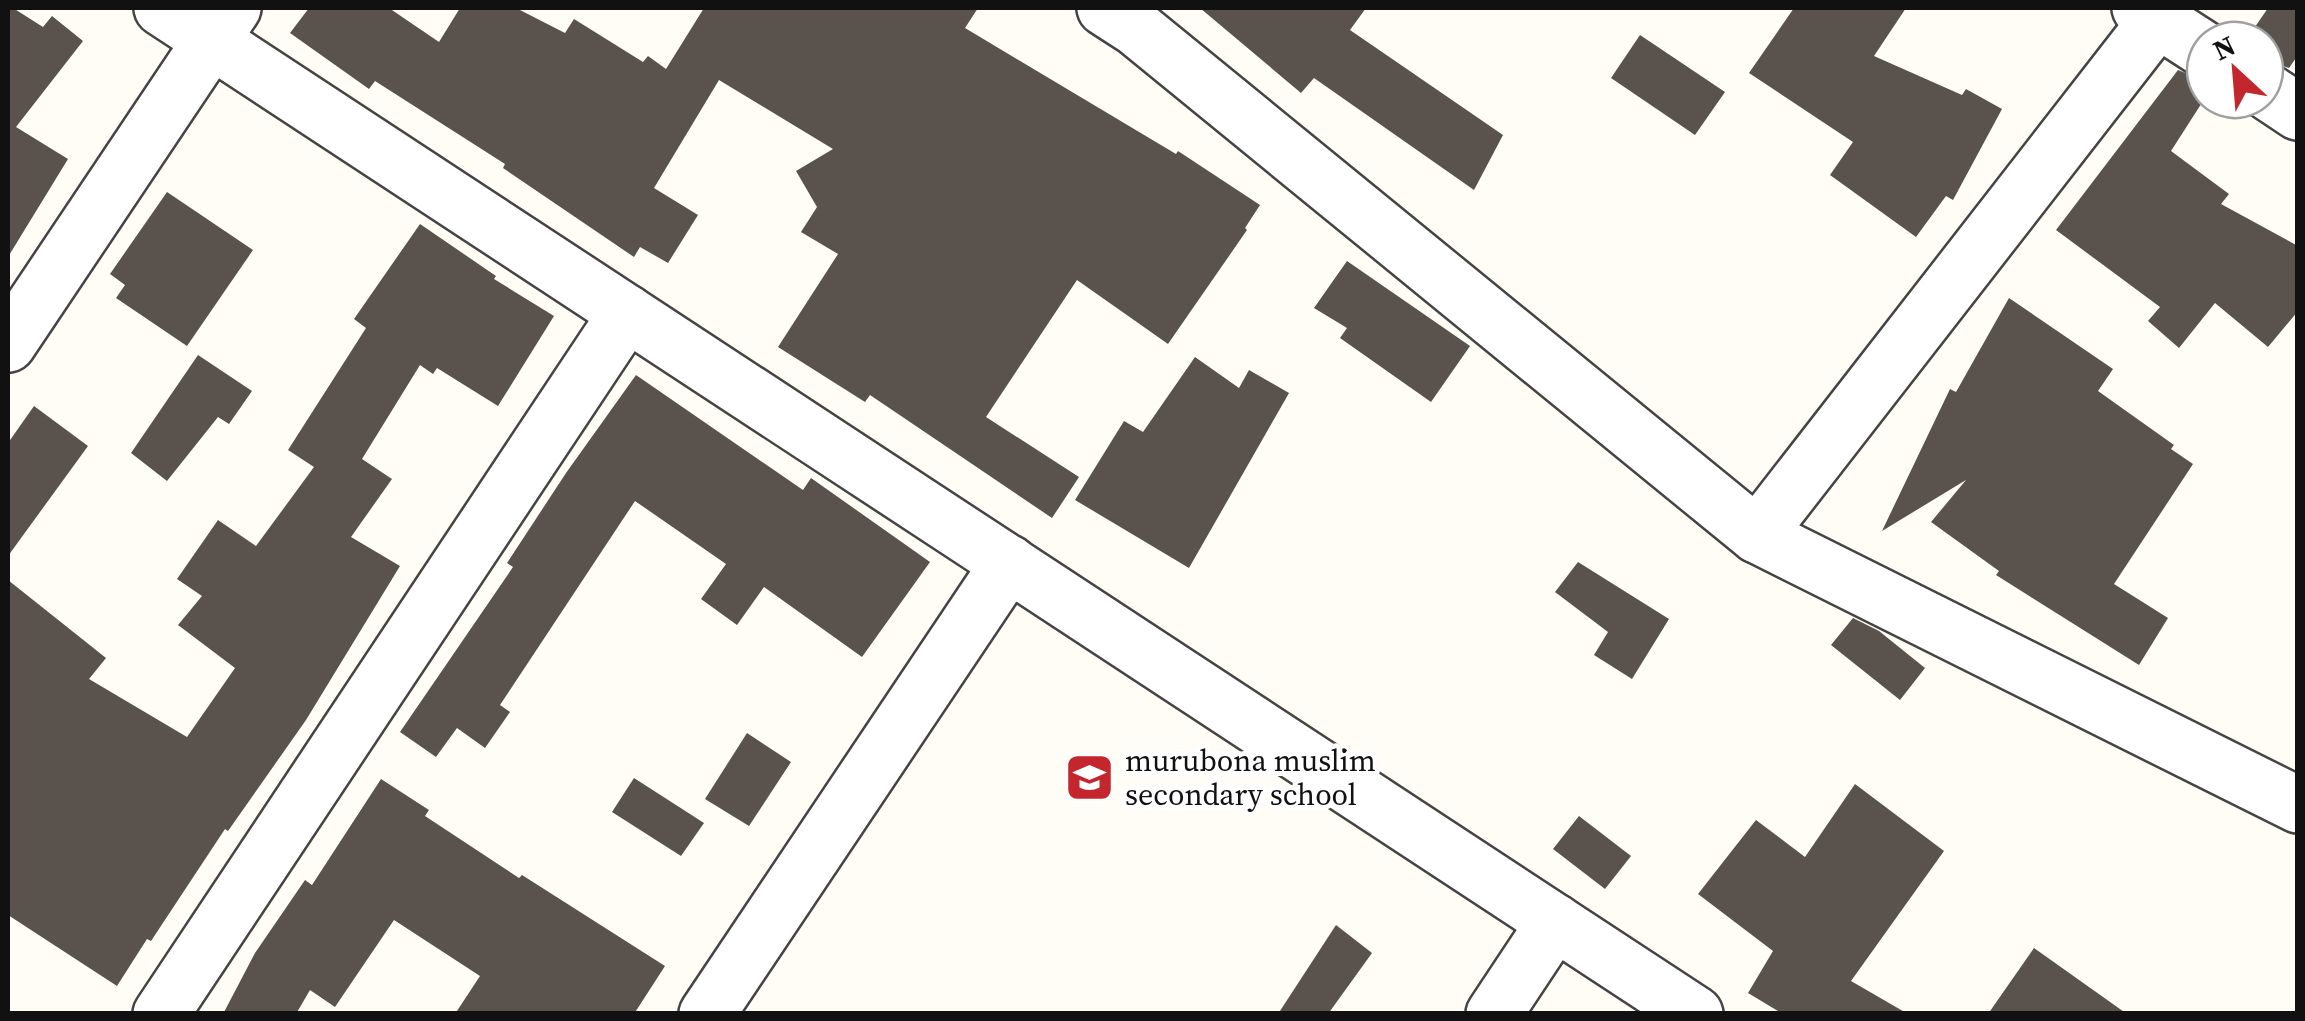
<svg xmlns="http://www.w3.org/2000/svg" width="2305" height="1021" font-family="'Source Serif 4',serif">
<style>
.building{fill:#5a524d}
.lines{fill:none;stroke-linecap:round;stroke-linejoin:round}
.minor-casing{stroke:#444;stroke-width:60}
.minor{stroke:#fff;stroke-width:55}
.labels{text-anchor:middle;stroke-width:10;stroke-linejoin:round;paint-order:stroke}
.poi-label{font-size:30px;fill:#111;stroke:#fff;text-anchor:start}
</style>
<rect width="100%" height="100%" fill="#fffdf5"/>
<g class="building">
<path d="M8,8h5l30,19 9,-11 31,25 -67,86 52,32 -60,98z"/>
<path d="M309,8h80l50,34 21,-34h56l49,25 9,-14 69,43 5,-6 18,13 38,-61h274l-13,20 211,126 2,-3 82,54 -15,23 2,2 -79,114 -91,-64 -91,137 93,60 -27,41 -182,-123 -5,7 -87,-55 60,-93 -37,-22 16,-25 -21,-36 37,-22 -114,-69 -65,108 44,27 -30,48 -28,-16 -6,10 -131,-89 2,-4 -130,-83 -6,8 -79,-56z"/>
<path d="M1200,8h166l-16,22 153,105 -29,55 -160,-112 -13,15z"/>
<path d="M1794,8h112l-32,48 88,39 4,-6 36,20 -49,91 -7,-4 -30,41 -86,-62 23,-33 -104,-69z"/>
<path d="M2268,8h30v47l-9,13 -24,-9v-19h-19z"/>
<path d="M1640,35l85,57 -30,43 -84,-57z"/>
<path d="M2178,70l27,11v17l-34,53 58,43 -8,10 77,42v65l-30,36 -53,-44 -36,45 -31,-27 12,-14 -104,-77z"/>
<path d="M167,192l86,58 -66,96 -71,-48 9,-13 -15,-11z"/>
<path d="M420,224l76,52 -2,3 60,37 -56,90 -61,-38 -4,6 -13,-9 -58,94 30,20 -41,58 49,29 -94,154 -78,111 -3,-2 -74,112 -4,-2 -30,47 -109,-71v-335l98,78 -17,21 98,58 48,-69 -57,-43 24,-29 -25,-17 41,-59 38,26 58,-79 -26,-17 78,-122 -12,-9z"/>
<path d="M1347,261l123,85 -39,56 -91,-64 7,-10 -33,-20z"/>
<path d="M2009,298l104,71 -15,22 76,54 -3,4 22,15 -79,120 54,34 -29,47 -143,-90 3,-4 -68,-49 35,-42 -84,51 68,-142 6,3z"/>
<path d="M198,355l54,36 -23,33 -11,-7 -51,64 -36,-28z"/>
<path d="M1195,357l44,31 10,-18 40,23 -100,175 -114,-68 49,-79 19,11z"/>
<path d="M636,375l167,115 8,-12 119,84 -68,95 -98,-70 -27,38 -36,-26 25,-35 -91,-63 -135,204 10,7 -25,36 -28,-20 -21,29 -36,-25 113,-165 -6,-4 59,-90z"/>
<path d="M34,406l54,40 -80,110v-113z"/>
<path d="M1578,562l91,57 -37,60 -38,-24 14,-23 -53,-40z"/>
<path d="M1853,618l26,13 46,37 -25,32 -69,-55z"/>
<path d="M747,733l44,29 -42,64 -44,-27z"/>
<path d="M634,778l70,45 -23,33 -69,-44z"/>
<path d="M381,779l48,31 -4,6 94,62 3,-3 143,91 -31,48h-179l25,-38 -86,-56 -59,87 -25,-17 -14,24h-73l32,-61 50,-73 7,5z"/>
<path d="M1855,784l89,67 -93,130 57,33h-125l-35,-21 25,-42 -75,-57 58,-74 49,37z"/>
<path d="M1579,816l52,40 -26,33 -52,-40z"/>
<path d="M1336,925l36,28 -44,61h-50z"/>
<path d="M2034,948l93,66h-139z"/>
</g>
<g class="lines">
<defs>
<g id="minor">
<path d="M162,8l1533,1006"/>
<path d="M1105,8l31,20 621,507 541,270"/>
<path d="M2140,8l65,42"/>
<path d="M2265,90l33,22"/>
<path d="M8,344l225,-336"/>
<path d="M1757,535l401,-516"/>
<path d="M161,1014l466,-701"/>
<path d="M707,1014l302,-451"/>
<path d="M1494,1014l61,-92"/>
</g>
</defs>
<use href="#minor" class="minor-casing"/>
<use href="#minor" class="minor"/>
</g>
<defs>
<symbol id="school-square" viewBox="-11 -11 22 22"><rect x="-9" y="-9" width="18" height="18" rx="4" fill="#c4262e" stroke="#fff"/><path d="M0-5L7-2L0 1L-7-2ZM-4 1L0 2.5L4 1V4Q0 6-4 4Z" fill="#fff"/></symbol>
</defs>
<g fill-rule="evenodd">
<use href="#school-square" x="1062" y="750" width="55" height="55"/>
</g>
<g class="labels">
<g class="poi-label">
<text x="1125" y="771">murubona muslim<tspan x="1125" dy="34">secondary school</tspan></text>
</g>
</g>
<rect width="2305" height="1021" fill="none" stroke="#111111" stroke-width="20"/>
<g transform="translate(2235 70) rotate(334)"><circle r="48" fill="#ffffff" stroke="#a0a0a0" stroke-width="2.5"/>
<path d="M0-8L18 38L0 25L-18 38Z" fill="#c4262e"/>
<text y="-15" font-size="28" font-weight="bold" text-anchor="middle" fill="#111111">N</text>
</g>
</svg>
